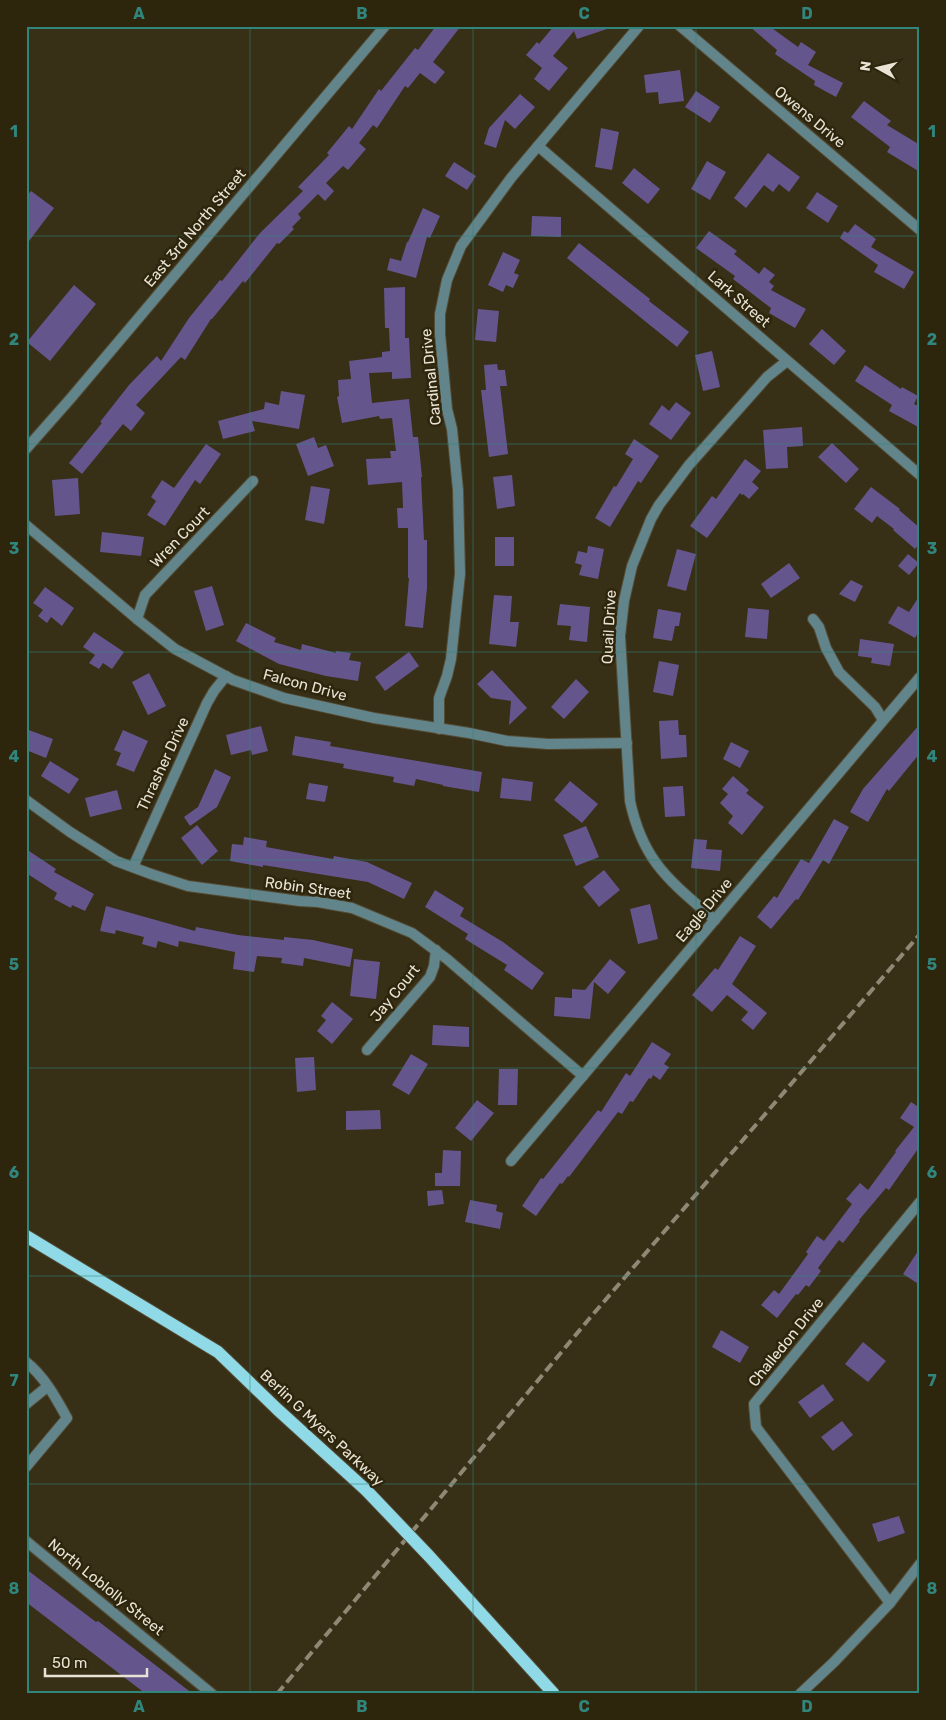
<svg xmlns="http://www.w3.org/2000/svg" width="946" height="1720" font-family="Rubik,sans-serif">
<style>
.building{fill:#65558d}
.lines{fill:none;stroke-linecap:round;stroke-linejoin:round}
.minor-casing{stroke:#544c35;stroke-width:12}
.tertiary-casing{stroke:#544c35;stroke-width:12}
.primary-casing{stroke:#544c35;stroke-width:14}
.minor{stroke:#62858b;stroke-width:10}
.tertiary{stroke:#62858b;stroke-width:10}
.primary{stroke:#90dae7;stroke-width:12}
.rail{stroke:#8f8875;stroke-width:4;stroke-dasharray:10 5;stroke-linecap:butt}
.primary-bridge-casing{stroke:#544c35;stroke-width:14;stroke-linecap:butt}
.primary-bridge{stroke:#90dae7;stroke-width:12}
.grid{fill:none;stroke:#30867d;stroke-width:1;stroke-opacity:0.55}
.labels{text-anchor:middle;stroke-width:5;stroke-linejoin:round;paint-order:stroke}
.street-label{font-size:15px;fill:#e8e3d4;stroke:#2e250d}
.neatline{fill:none;stroke:#30867d;stroke-width:2}
.grid-label{font-size:16px;text-anchor:middle;font-weight:bold;fill:#30867d}
</style>
<rect width="100%" height="100%" fill="#382f17"/>
<g class="building">
<path d="M436,26h25l-28,36 12,10 -10,12 -15,-11 -12,15 -3,-2 -28,42 -4,-3 -14,18 7,6 -18,21 -5,-4 -17,17 8,8 -9,10 -7,-7 -20,20 3,4 -9,9 2,2 -15,15 -2,-1 -32,40 -2,-2 -31,38h-1l-26,41 -4,-3 -45,48 9,8 -14,18 -8,-7 -41,50 -13,-11 33,-40 -2,-1 29,-37 28,-29 4,5 28,-43 31,-38 2,1 38,-48 43,-42 -5,-4 31,-32 -2,-2 22,-27 3,3 27,-40 2,2 34,-43 3,2z"/>
<path d="M554,26h55l1,2 -33,11 -3,-8 -21,25 15,12 -19,23 -15,-12 8,-11 -16,-13 11,-13 2,2z"/>
<path d="M749,26h20l29,21 3,-5 15,10 -8,13 35,18 -7,14 -22,-12 1,-4 -40,-27 2,-4z"/>
<path d="M680,70l4,31 -25,3 -1,-12 -12,1 -2,-18z"/>
<path d="M696,91l24,16 -10,16 -25,-16z"/>
<path d="M520,94l15,13 -20,22 -10,-9 -9,28 -12,-4 5,-16z"/>
<path d="M864,101l27,20 -4,4 33,20v27l-33,-20 3,-5 -39,-30z"/>
<path d="M601,128l18,4 -7,38 -17,-3z"/>
<path d="M768,153l32,24 -11,15 -10,-8 -6,8 -9,-7 -18,23 -12,-10z"/>
<path d="M707,161l19,11 -16,28 -19,-11z"/>
<path d="M454,162l22,14 -9,14 -22,-14z"/>
<path d="M634,168l26,21 -12,15 -26,-21z"/>
<path d="M31,191l23,17 -28,37v-48z"/>
<path d="M817,192l21,14 -10,17 -22,-15z"/>
<path d="M423,208l17,8 -10,22 -3,-1 -11,41 -29,-8 3,-12 11,3 6,-19h1z"/>
<path d="M532,216l29,1v20l-30,-1z"/>
<path d="M855,224l21,15 -5,8 43,25 -10,17 -30,-17 4,-7 -38,-27 4,-7 4,2z"/>
<path d="M709,231l28,20 -3,3 25,20 5,-7 11,8 -6,7 5,4 -3,4 35,19 -11,19 -26,-15 2,-5 -38,-29 2,-3 -39,-28z"/>
<path d="M579,243l71,56 -1,2 40,31 -12,15 -110,-89z"/>
<path d="M503,252l17,8 -6,13 5,2 -6,13 -7,-3 -3,7 -15,-7z"/>
<path d="M74,285l22,19 -46,57 -23,-19z"/>
<path d="M405,287v51h4l2,40 -19,1v-7l-23,1 3,30 37,-4 4,38h5l4,40h-1l3,63h3v48l-4,40 -18,-2 4,-48h-1v-50h-10l-1,-20h6l-1,-26 -34,3 -2,-26 25,-1 -1,-7h6l-4,-33 -12,1 -1,-3 -37,7 -5,-26 2,-1 -1,-16 13,-1 -2,-18 33,-4v-5l8,-1 -1,-23h-4l-1,-40z"/>
<path d="M478,309l21,2 -3,31 -21,-2z"/>
<path d="M822,329l24,22 -12,14 -25,-21z"/>
<path d="M712,351l8,36 -17,4 -8,-36z"/>
<path d="M497,364l1,6h7l2,16h-7l8,68 -19,3 -8,-67h5l-2,-25z"/>
<path d="M865,365l36,24 1,-2 16,9 -4,8 6,3v21l-31,-17 3,-6 -37,-24z"/>
<path d="M281,391l24,4 -6,34 -47,-8 3,10 -32,8 -5,-18 46,-12 1,-7 14,3z"/>
<path d="M676,402l15,11 -20,27 -22,-16 13,-19 7,6z"/>
<path d="M802,427l1,19 -16,1 1,21 -22,1 -3,-39z"/>
<path d="M314,437l4,11 8,-3 8,21 -26,10 -12,-32z"/>
<path d="M634,439l25,17 -18,27 -3,-2 -28,46 -15,-9 19,-32 2,1 17,-28 -8,-5z"/>
<path d="M832,443l27,26 -13,14 -28,-26z"/>
<path d="M206,444l15,10 -21,30 -5,-4 -30,46 -18,-11 9,-14 -5,-4 11,-17 12,8z"/>
<path d="M745,459l16,12 -9,11 7,6 -10,11 -6,-5 -1,1 -2,-2 -33,45 -17,-12 22,-30 4,3z"/>
<path d="M512,475l3,31 -18,3 -4,-32z"/>
<path d="M78,478l2,36 -25,2 -3,-36z"/>
<path d="M311,486l19,3 -6,35 -19,-4z"/>
<path d="M871,487l29,22 -1,1 21,18v15l-5,6 -22,-19 1,-1 -17,-13 -5,7 -18,-14z"/>
<path d="M102,532l42,5 -3,19 -41,-4z"/>
<rect x="495" y="537" width="19" height="29"/>
<path d="M588,546l16,3 -6,30 -19,-4 3,-10 -7,-2 3,-12 9,2z"/>
<path d="M677,549l19,5 -10,37 -19,-5z"/>
<path d="M908,554l11,9 -10,12 -11,-9z"/>
<path d="M789,563l11,15 -29,20 -10,-14z"/>
<path d="M851,580l12,6 -8,16 -16,-8z"/>
<path d="M212,586l12,39 -18,6 -12,-40z"/>
<path d="M45,587l29,21 -12,18 -11,-9 -4,6 -9,-7 5,-6 -10,-7z"/>
<path d="M494,595l18,1 -2,26h9l-3,25 -27,-3z"/>
<path d="M920,595v34l-5,9 -27,-15 10,-17 11,6z"/>
<path d="M560,604l30,3 -3,35 -18,-2 2,-14 -14,-1z"/>
<path d="M748,608l21,2 -2,29 -22,-2z"/>
<path d="M658,609l23,4 -2,13h-4l-3,15 -19,-3z"/>
<path d="M246,623l30,15 -2,4 27,8 1,-6 34,9v-2l15,2 -2,7 12,2 -3,19 -32,-5 -47,-12 -43,-23z"/>
<path d="M94,632l30,20 -12,17 -9,-6 -4,6 -10,-6 6,-8 -12,-8z"/>
<path d="M860,639l34,5 -4,22 -19,-3 1,-5 -14,-2z"/>
<path d="M409,652l10,14 -34,25 -10,-14z"/>
<path d="M659,661l20,4 -6,31 -20,-4z"/>
<path d="M492,670l35,38 -18,17 2,-24 -20,-3 -14,-14z"/>
<path d="M149,673l17,33 -18,9 -16,-33z"/>
<path d="M576,679l13,13 -25,27 -13,-12z"/>
<path d="M678,720l1,15h7l1,22 -26,2 -2,-38z"/>
<path d="M920,724v29l-31,38 -2,-2 -19,33 -18,-10 13,-23z"/>
<path d="M261,726l7,25 -16,4 -1,-5 -20,5 -5,-20z"/>
<path d="M26,729l27,10 -7,19 -20,-8z"/>
<path d="M123,730l25,11 -14,31 -18,-7 5,-12 -7,-3z"/>
<path d="M295,736l36,6 -1,4 152,26 -3,20 -36,-6v-1l-27,-6 -2,7 -21,-4 1,-5 -51,-9 1,-4 -52,-9z"/>
<path d="M731,742l18,9 -9,17 -17,-9z"/>
<path d="M50,761l29,18 -10,15 -28,-18z"/>
<path d="M215,769l16,8 -14,30 -27,19 -6,-9 14,-10z"/>
<path d="M733,776l16,14 -3,3 18,14 -22,28 -14,-12 5,-7 -13,-13 8,-9 -6,-5z"/>
<path d="M502,778l31,4 -2,19 -31,-3z"/>
<path d="M570,781l28,23 -16,19 -28,-23z"/>
<path d="M309,783l19,3 -3,16 -19,-3z"/>
<path d="M683,786l2,30 -20,1 -2,-30z"/>
<path d="M117,790l5,19 -32,8 -5,-19z"/>
<path d="M834,819l15,8 -20,37 -6,-4 -25,40 -2,-1 -25,30 -14,-12 17,-21 3,2 24,-39 8,4z"/>
<path d="M197,825l21,26 -16,14 -21,-27z"/>
<path d="M586,826l13,31 -23,9 -13,-31z"/>
<path d="M244,837l23,4 -1,6 67,12 1,-3 33,6 45,21 -8,16 -36,-17 -105,-17v2l-33,-6 2,-17 11,1z"/>
<path d="M694,839l13,1 -1,9 16,1 -2,21 -29,-3z"/>
<path d="M26,849l30,20 -2,3 40,22 -9,17 -13,-6 -1,3 -17,-9 3,-6 -31,-20z"/>
<path d="M604,870l16,20 -21,17 -16,-20z"/>
<path d="M435,890l29,18 -4,8 43,26 41,31 -12,17 -28,-20 3,-5 -42,-26 3,-5 -43,-27z"/>
<path d="M650,904l8,35 -20,5 -8,-35z"/>
<path d="M106,906l89,25 1,-4 42,8 46,5v-3l29,3 40,9 -3,18 -46,-9 -1,8 -22,-3 1,-5 -25,-2 -3,16 -21,-3 2,-17 -56,-11 -1,6 -20,-6 -2,7 -14,-4 2,-7 -28,-7 -1,4 -15,-3z"/>
<path d="M740,936l16,10 -24,38 35,29 -14,17 -12,-10 7,-8 -21,-17 -15,17 -20,-17 23,-27 3,2z"/>
<path d="M354,959l26,3 -4,37 -26,-3z"/>
<path d="M610,959l16,13 -18,22 -14,-12 -4,37 -36,-3 1,-19 17,1v-9l13,1z"/>
<path d="M332,1002l21,17 -21,25 -15,-13 9,-11 -5,-4z"/>
<path d="M433,1025l36,2v20l-37,-2z"/>
<path d="M652,1042l19,12 -7,10 5,3 -9,13 -7,-5 -2,4 -2,-1 -16,24 -3,-1 -8,13 -4,-2 -49,65 -1,-1 -6,8 -2,-1 -24,33 -14,-10 19,-28 2,1 55,-69 3,2 25,-39 4,3z"/>
<path d="M411,1054l17,10 -19,31 -17,-10z"/>
<path d="M314,1057l2,33 -19,2 -2,-34z"/>
<path d="M499,1069h19l-1,36h-19z"/>
<path d="M477,1100l17,13 -23,28 -16,-13z"/>
<path d="M911,1102l9,6v38l-31,44 -3,-2 -27,32 1,1 -17,22 -4,-3 -21,28 3,3 -12,16 -3,-2 -8,10 -2,-1 -19,24 -16,-13 13,-15 5,4 29,-40 -2,-2 11,-16 7,5 28,-37 -6,-5 14,-16 8,7 28,-38 -1,-1 19,-24 -14,-9z"/>
<path d="M380,1110l1,19 -35,1v-19z"/>
<path d="M443,1150l18,1 -1,35h-25v-13h7z"/>
<path d="M442,1190l2,14 -16,2 -1,-15z"/>
<path d="M470,1200l27,5 -1,6 7,2 -3,16 -35,-7z"/>
<path d="M920,1248v37l-17,-11z"/>
<path d="M721,1330l28,17 -9,16 -28,-16z"/>
<path d="M863,1342l23,19 -18,21 -23,-18z"/>
<path d="M823,1384l11,16 -24,18 -12,-16z"/>
<path d="M842,1421l11,14 -20,16 -12,-14z"/>
<path d="M899,1516l6,17 -27,9 -6,-18z"/>
<path d="M26,1569l70,53 2,-1 95,73h-47l-120,-92z"/>
</g>
<g class="lines">
<defs>
<g id="minor">
<path d="M538,146l382,329"/>
<path d="M26,449l45,-51 314,-372"/>
<path d="M26,525l111,94 38,30 58,31 51,18 90,20 95,15 38,8 41,3 79,-1"/>
<path d="M137,619l8,-24 108,-114"/>
<path d="M813,619l6,8 7,21 13,24 36,35 8,13"/>
<path d="M439,729v-31l8,-22 4,-17 9,-85 -2,-84 -6,-61 -5,-20 -7,-75v-20l7,-34 14,-34 50,-68 128,-152"/>
<path d="M26,800l44,32 46,29 35,13 37,12 112,15 18,1 34,6 60,25 35,26 136,117"/>
<path d="M133,867l74,-164 7,-12 12,-15"/>
<path d="M715,920c-45,-39 -72,-58 -85,-119l-10,-165 4,-35 8,-35 19,-47 8,-14 30,-40 78,-88 20,-16"/>
<path d="M367,1050l63,-73 4,-11 2,-16"/>
<path d="M511,1161l409,-484"/>
<path d="M26,1362c18,14 30,36 41,56l-41,49"/>
<path d="M26,1404l21,-17"/>
<path d="M26,1541l186,153"/>
<path d="M890,1603l-134,-176 -2,-23 166,-202"/>
<path d="M800,1694l34,-32 56,-59 30,-39"/>
</g>
<path id="tertiary" d="M680,26l240,204"/>
<path id="primary" d="M26,1236l192,116 59,57 89,81"/>
</defs>
<use href="#minor" class="minor-casing"/>
<use href="#tertiary" class="tertiary-casing"/>
<use href="#primary" class="primary-casing"/>
<use href="#minor" class="minor"/>
<use href="#tertiary" class="tertiary"/>
<use href="#primary" class="primary"/>
<path class="rail" d="M277,1694l312,-375 331,-385"/>
<defs>
<path id="primary-bridge" d="M366,1490l63,66 125,138"/>
</defs>
<use href="#primary-bridge" class="primary-bridge-casing"/>
<use href="#primary-bridge" class="primary-bridge"/>
</g>
<path class="grid" d="M250,26v1668M473,26v1668M696,26v1668M26,236h894M26,444h894M26,652h894M26,860h894M26,1068h894M26,1276h894M26,1484h894"/>
<g class="labels">
<g class="street-label">
<text transform="translate(810 117) rotate(40)" y="5">Owens Drive</text>
<text transform="translate(195 228) rotate(-50)" y="5">East 3rd North Street</text>
<text transform="translate(739 299) rotate(41)" y="5">Lark Street</text>
<text transform="translate(431 377) rotate(-96)" y="5">Cardinal Drive</text>
<text transform="translate(180 537) rotate(-46)" y="5">Wren Court</text>
<text transform="translate(609 627) rotate(-87)" y="5">Quail Drive</text>
<text transform="translate(305 685) rotate(15)" y="5">Falcon Drive</text>
<text transform="translate(163 764) rotate(-65)" y="5">Thrasher Drive</text>
<text transform="translate(308 888) rotate(8)" y="5">Robin Street</text>
<text transform="translate(704 910) rotate(-50)" y="5">Eagle Drive</text>
<text transform="translate(395 993) rotate(-51)" y="5">Jay Court</text>
<text transform="translate(786 1342) rotate(-51)" y="5">Challedon Drive</text>
<text transform="translate(322 1428) rotate(43)" y="5">Berlin G Myers Parkway</text>
<text transform="translate(106 1587) rotate(39)" y="5">North Loblolly Street</text>
</g>
</g>
<rect width="946" height="1720" fill="none" stroke="#2e250d" stroke-width="55"/>
<g transform="translate(878 68) rotate(278)" stroke="#2e250d" stroke-width="4" paint-order="stroke">
<path d="M0-4L9 19L0 12L-9 19Z" fill="#e8e3d4"/>
<text y="-8" font-size="14" font-weight="bold" text-anchor="middle" fill="#e8e3d4">N</text>
</g>
<path d="M45 1668v8h102v-8" fill="none" stroke="#e8e3d4" stroke-width="2.5"/>
<text x="52" y="1668" font-size="15" fill="#e8e3d4" stroke="#2e250d" stroke-width="4" paint-order="stroke">50 m</text>
<rect x="28" y="28" width="890" height="1664" class="neatline"/>
<g class="grid-label">
<text x="139" y="19">A</text>
<text x="362" y="19">B</text>
<text x="584" y="19">C</text>
<text x="807" y="19">D</text>
<text x="14" y="137">1</text>
<text x="932" y="137">1</text>
<text x="14" y="345">2</text>
<text x="932" y="345">2</text>
<text x="14" y="554">3</text>
<text x="932" y="554">3</text>
<text x="14" y="762">4</text>
<text x="932" y="762">4</text>
<text x="14" y="970">5</text>
<text x="932" y="970">5</text>
<text x="14" y="1178">6</text>
<text x="932" y="1178">6</text>
<text x="14" y="1386">7</text>
<text x="932" y="1386">7</text>
<text x="14" y="1594">8</text>
<text x="932" y="1594">8</text>
<text x="139" y="1712">A</text>
<text x="362" y="1712">B</text>
<text x="584" y="1712">C</text>
<text x="807" y="1712">D</text>
</g>
</svg>
